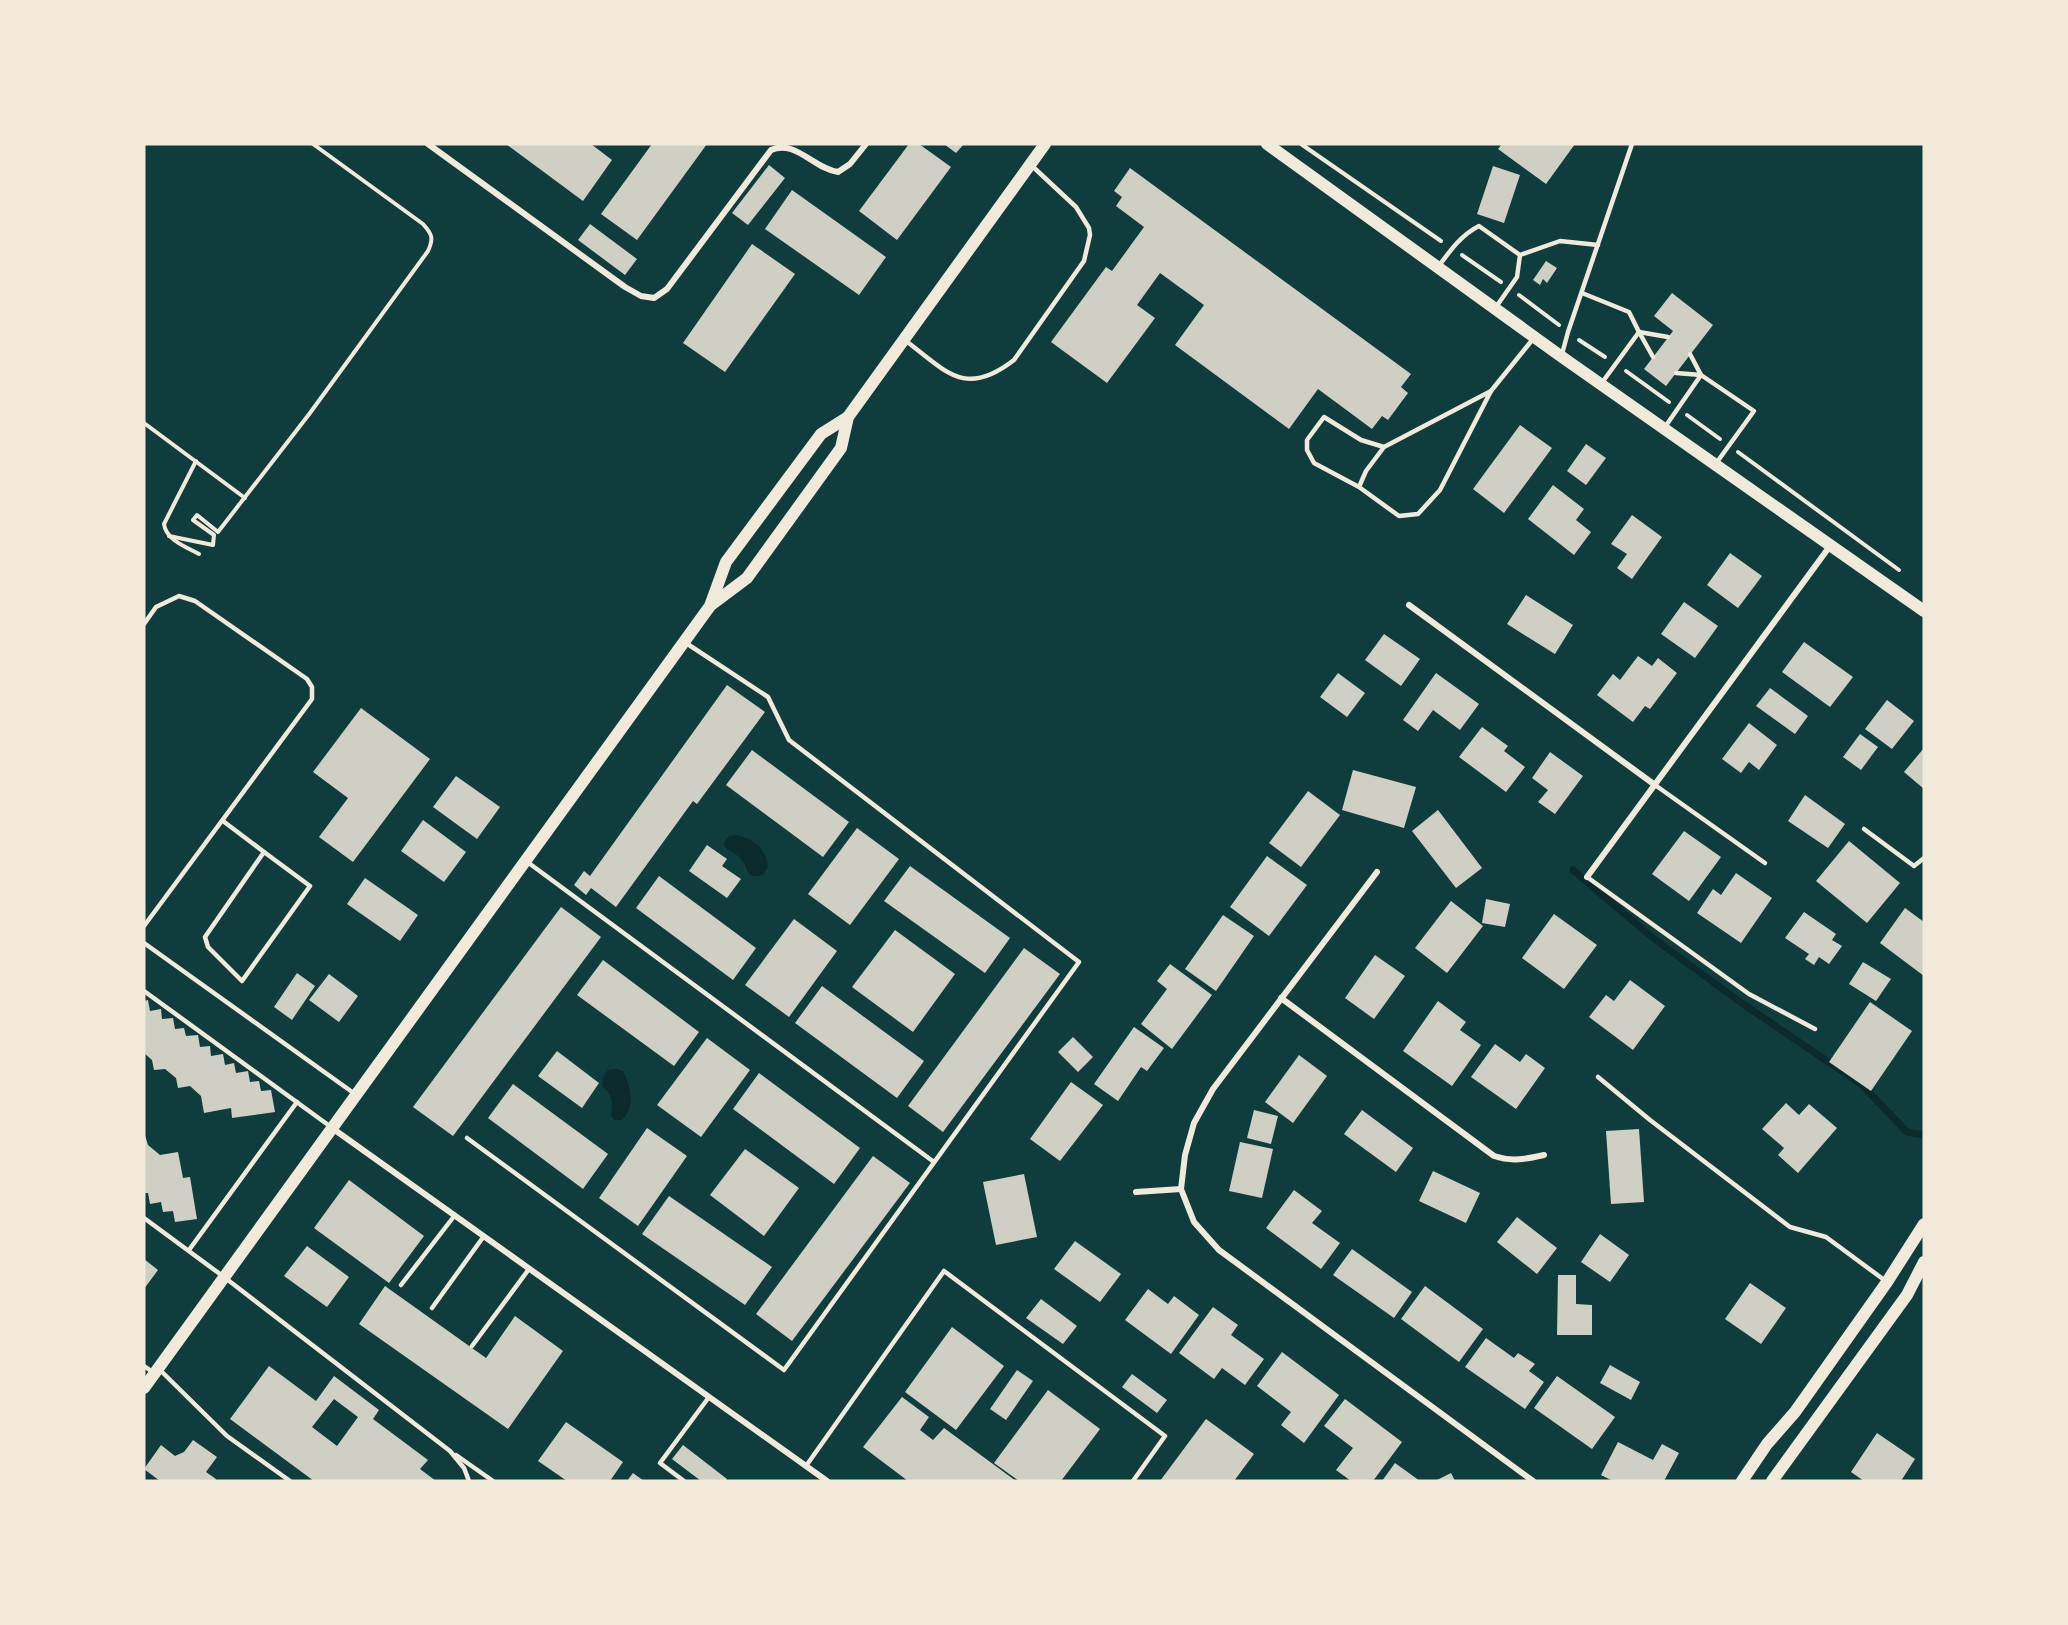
<svg xmlns="http://www.w3.org/2000/svg" width="2068" height="1625" font-family="Overpass,sans-serif">
<style>
.water{fill:#0a2a2b}
.lines{fill:none;stroke-linecap:round;stroke-linejoin:round}
.stream{stroke:#0a2a2b;stroke-width:7}
.building{fill:#cfcfc3;fill-rule:evenodd}
.path{stroke:#f1e9da;stroke-width:4}
.service{stroke:#f1e9da;stroke-width:4.5}
.minor{stroke:#f1e9da;stroke-width:6}
.secondary{stroke:#f1e9da;stroke-width:12}
</style>
<rect width="100%" height="100%" fill="#0f3d3e"/>
<g class="water">
<path d="M738,835c16,5 29,14 30,32l-5,8c-20,4 -13,-7 -23,-17 -5,-6 -11,-6 -16,-12l1,-5 4,-5z"/>
<path d="M616,1069l7,2c8,16 13,35 -1,49h-7l-4,-4c2,-14 2,-21 -9,-30l1,-9 5,-7z"/>
</g>
<g class="lines">
<path class="stream" d="M1573,870l80,68 90,66 118,80 46,48 17,3"/>
</g>
<g class="building">
<path d="M506,144h85l21,16 -29,41z"/>
<path d="M652,144h55l-70,96 -36,-26z"/>
<path d="M909,144h10l32,23 -54,73 -38,-29z"/>
<path d="M944,144h20l-8,9z"/>
<path d="M1502,144h73l-29,40 -48,-35z"/>
<path d="M769,165l16,13 -37,47 -16,-12z"/>
<path d="M1493,166l27,9 -16,48 -27,-9z"/>
<path d="M1130,168l281,206 -10,13 7,6 -20,27 -6,-4 -10,13 -54,-40 -29,40 -114,-84 29,-40 -44,-32 -23,32 18,13 -48,65 -56,-41 55,-75 6,4 32,-44 -28,-21 6,-9 -8,-6z"/>
<path d="M792,190l94,67 -27,38 -94,-66z"/>
<path d="M590,224l47,35 -12,16 -47,-35z"/>
<path d="M752,244l43,30 -70,98 -42,-29z"/>
<path d="M1546,261l11,7 -10,15 -4,-4 -3,6 -7,-5z"/>
<path d="M1672,293l41,32 -47,61 -22,-17 29,-38 -19,-15z"/>
<path d="M1520,425l32,23 -48,65 -31,-24z"/>
<path d="M1586,444l20,14 -20,27 -19,-14z"/>
<path d="M1553,485l31,24 -8,11 15,12 -17,23 -46,-36z"/>
<path d="M1632,515l30,22 -30,42 -15,-11 10,-14 -16,-10z"/>
<path d="M1730,553l32,23 -24,32 -31,-23z"/>
<path d="M1526,595l47,30 -18,29 -48,-30z"/>
<path d="M1684,602l34,24 -23,32 -34,-24z"/>
<path d="M1384,634l36,25 -19,27 -36,-26z"/>
<path d="M1804,642l49,35 -23,30 -48,-35z"/>
<path d="M1638,656l14,10 6,-8 19,15 -27,36 -5,-3 -12,16 -36,-27 16,-21 7,6z"/>
<path d="M1338,673l27,20 -18,24 -27,-20z"/>
<path d="M1436,673l43,31 -19,26 -27,-20 -15,21 -15,-11z"/>
<path d="M727,685l38,27 -68,92 -4,-3 -77,106 -25,-19 -5,7 -12,-10 10,-14 6,5z"/>
<path d="M1770,688l38,28 -13,18 -39,-28z"/>
<path d="M1887,700l27,21 -22,28 -27,-20z"/>
<path d="M361,708l69,51 -77,103 -34,-25 29,-39 -35,-26z"/>
<path d="M1749,723l28,22 -18,25 -10,-8 -8,11 -19,-14z"/>
<path d="M1482,727l26,19 -4,5 21,16 -19,25 -47,-35z"/>
<path d="M1860,734l18,13 -17,23 -18,-13z"/>
<path d="M1924,748v41l-20,-17z"/>
<path d="M752,750l97,72 -26,35 -97,-72z"/>
<path d="M1550,752l33,24 -28,38 -17,-12 10,-12 -16,-12z"/>
<path d="M1353,770l63,17 -12,41 -62,-18z"/>
<path d="M456,776l44,31 -23,32 -44,-32z"/>
<path d="M1308,791l32,24 -39,52 -32,-24z"/>
<path d="M1805,795l40,29 -17,24 -40,-27z"/>
<path d="M1438,810l44,58 -26,20 -44,-57z"/>
<path d="M423,820l43,32 -22,30 -43,-31z"/>
<path d="M857,828l42,31 -49,66 -42,-31z"/>
<path d="M1684,831l37,26 -32,44 -37,-27z"/>
<path d="M1849,841l51,42 -33,40 -51,-42z"/>
<path d="M707,845l20,14 -5,7 19,13 -14,19 -38,-27z"/>
<path d="M1267,856l40,29 -38,51 -39,-29z"/>
<path d="M910,866l100,72 -25,35 -101,-72z"/>
<path d="M1736,873l36,25 -31,45 -44,-30 16,-24 8,6z"/>
<path d="M659,876l97,72 -23,32 -97,-72z"/>
<path d="M365,878l53,37 -18,26 -53,-37z"/>
<path d="M1486,899l24,5 -5,23 -23,-4z"/>
<path d="M1451,901l32,25 -36,47 -32,-25z"/>
<path d="M561,907l40,30 -148,199 -40,-29z"/>
<path d="M1905,908l19,14v54l-44,-33z"/>
<path d="M1804,912l32,22 -4,6 10,6 -13,18 -10,-7 -5,8 -9,-6 4,-5 -24,-16z"/>
<path d="M1554,914l43,31 -33,44 -42,-31z"/>
<path d="M1223,915l31,21 -38,55 -31,-22z"/>
<path d="M794,919l43,32 -48,66 -44,-32z"/>
<path d="M895,930l60,44 -42,58 -61,-45z"/>
<path d="M1024,948l36,26 -117,158 -35,-26z"/>
<path d="M1375,955l30,21 -31,43 -29,-21z"/>
<path d="M603,960l96,72 -25,34 -97,-71z"/>
<path d="M1863,962l28,17 -15,22 -27,-17z"/>
<path d="M1170,964l42,31 -40,54 -31,-25 26,-35 -10,-8z"/>
<path d="M297,973l18,13 -23,34 -18,-13z"/>
<path d="M329,974l29,22 -19,26 -30,-22z"/>
<path d="M1630,980l35,26 -32,44 -44,-33 17,-22 8,6z"/>
<path d="M822,986l102,75 -27,37 -102,-75z"/>
<path d="M148,1000l2,11 11,-2 1,10 11,-1 2,11 9,-1 2,8 12,-1 2,12 10,-1 1,10 12,-2 2,11 9,-2 2,10 12,-2 2,11 9,-1 2,10 10,-1 4,22 -43,6 -1,-10 -27,5 -3,-17 -11,-10 -12,2 -2,-10 -11,-9 -11,1 -2,-10 -8,-7v-52z"/>
<path d="M1438,1001l28,21 -6,8 21,15 -29,41 -49,-35z"/>
<path d="M1870,1002l42,29 -41,60 -42,-29z"/>
<path d="M1134,1027l30,21 -17,23 -6,-4 -23,34 -24,-17z"/>
<path d="M1073,1037l20,20 -15,15 -20,-20z"/>
<path d="M707,1038l43,32 -49,67 -44,-32z"/>
<path d="M1495,1044l25,18 6,-8 19,14 -29,41 -45,-32z"/>
<path d="M557,1051l42,32 -17,25 -44,-32z"/>
<path d="M1299,1055l28,21 -34,47 -28,-21z"/>
<path d="M759,1073l101,75 -26,36 -101,-75z"/>
<path d="M1071,1082l32,23 -43,56 -30,-22z"/>
<path d="M513,1084l95,70 -25,35 -95,-71z"/>
<path d="M1786,1103l13,12 10,-11 28,24 -39,45 -20,-18 6,-7 -22,-19z"/>
<path d="M1254,1110l24,6 -7,28 -24,-6z"/>
<path d="M1362,1110l51,38 -17,24 -52,-38z"/>
<path d="M647,1128l40,28 -49,70 -39,-28z"/>
<path d="M1639,1129l5,73 -33,2 -5,-73z"/>
<path d="M144,1132l4,13 12,10 18,-3 5,26 7,-1 7,42 -22,3 -2,-11 -10,1 -2,-10 -11,2 -2,-11h-4z"/>
<path d="M1240,1142l33,7 -11,49 -33,-7z"/>
<path d="M745,1149l54,39 -35,48 -54,-41z"/>
<path d="M873,1156l37,27 -118,158 -36,-27z"/>
<path d="M1433,1171l47,22 -14,30 -47,-22z"/>
<path d="M1024,1174l13,63 -41,8 -13,-63z"/>
<path d="M349,1180l75,56 -35,47 -75,-55z"/>
<path d="M1294,1190l28,21 -10,12 28,20 -19,26 -55,-41z"/>
<path d="M669,1196l103,71 -27,38 -103,-71z"/>
<path d="M1517,1217l40,31 -20,26 -40,-32z"/>
<path d="M1600,1234l29,21 -19,27 -29,-20z"/>
<path d="M1075,1241l46,33 -21,28 -46,-33z"/>
<path d="M307,1246l42,31 -22,30 -43,-31z"/>
<path d="M1352,1249l60,43 -18,26 -61,-43z"/>
<path d="M144,1259l14,11 -14,19z"/>
<path d="M1558,1275h18v29l16,1v30h-35z"/>
<path d="M1750,1283l36,25 -25,36 -36,-25z"/>
<path d="M385,1286l101,72 29,-42 48,35 -55,78 -149,-105z"/>
<path d="M1425,1286l58,43 -24,33 -58,-43z"/>
<path d="M1148,1289l20,15 6,-8 25,19 -28,39 -46,-34z"/>
<path d="M1041,1299l36,27 -14,18 -37,-26z"/>
<path d="M1213,1307l25,18 -7,10 33,24 -19,26 -23,-17 -8,11 -35,-26z"/>
<path d="M952,1327l52,39 -48,64 -51,-38z"/>
<path d="M1486,1338l28,20 4,-5 17,11 -6,7 15,11 -19,27 -60,-42z"/>
<path d="M1282,1352l57,43 -35,48 -23,-18 10,-13 -34,-26z"/>
<path d="M1610,1365l30,17 -9,18 -31,-17z"/>
<path d="M269,1366l47,35 18,-25 45,34 -6,9 55,41 -8,9 16,12h-122l-84,-62zM334,1399l24,18 -21,29 -25,-19z"/>
<path d="M1017,1370l16,11 -27,39 -16,-11z"/>
<path d="M1132,1374l35,26 -10,13 -35,-26z"/>
<path d="M1557,1376l58,41 -23,32 -58,-41z"/>
<path d="M1048,1390l52,39 -39,52h-42l-25,-18z"/>
<path d="M902,1397l27,20 -9,13 13,10 11,-12 72,53h-108l-45,-34z"/>
<path d="M1345,1399l57,43 -29,39h-22l-15,-11 17,-22 -29,-22z"/>
<path d="M1206,1419l48,35 -20,27h-74z"/>
<path d="M566,1422l57,40 -13,19h-43l-29,-20z"/>
<path d="M1877,1433l38,26 -14,22h-37l-13,-9z"/>
<path d="M193,1440l24,17 -11,15 10,7 -1,2h-55l-16,-12 17,-24 14,11 9,-4z"/>
<path d="M1618,1442l35,18 9,-16 17,9 -15,28h-51l-12,-6z"/>
<path d="M683,1445l44,34 -1,2h-25l-29,-22z"/>
<path d="M1395,1463l25,18h-38z"/>
<path d="M633,1473l11,8h-17z"/>
<path d="M1451,1473l4,8h-20z"/>
</g>
<g class="lines">
<g class="path">
<path d="M1301,144l140,97"/>
<path d="M1462,255l39,27"/>
<path d="M1519,295l40,30"/>
<path d="M1579,340l26,17"/>
<path d="M1626,371l43,31"/>
<path d="M1687,415l33,24"/>
<path d="M144,423l101,75"/>
<path d="M1738,452l161,118"/>
<path d="M196,461l-32,63c2,16 22,23 35,30"/>
<path d="M169,536l44,9 1,-10 -21,-15 4,-5 21,17 92,-119 118,-162c6,-13 4,-17 -5,-27l-110,-80"/>
</g>
<g class="service">
<path d="M1520,255l40,-14 38,4"/>
<path d="M1438,267c12,-16 23,-32 41,-41l41,29 -3,22 -21,30"/>
<path d="M1582,293l47,19 10,20 -38,52"/>
<path d="M1639,332l29,5"/>
<path d="M1639,332l14,25"/>
<path d="M906,341c41,31 59,57 108,19l70,-99 6,-26 -1,-7 -13,-21 -45,-42"/>
<path d="M1562,354l6,-22 64,-188"/>
<path d="M1690,354l11,21 53,36 -37,51"/>
<path d="M1676,373l25,2"/>
<path d="M1491,391l42,-52"/>
<path d="M1665,427l36,-52"/>
<path d="M1359,487l7,-16 18,-24 107,-56 -51,99 -22,24 -19,2 -40,-29 -45,-24 -7,-13v-10l17,-23 37,23 23,7"/>
<path d="M144,624l12,-17 23,-11 16,5 112,78 5,8v12l-168,227"/>
<path d="M1655,785l110,78"/>
<path d="M223,821l41,31"/>
<path d="M1864,829l50,37 10,-8"/>
<path d="M264,852l46,34 -68,95 -34,-34 -3,-10z"/>
<path d="M526,861l408,301"/>
<path d="M1587,877l162,117 66,35"/>
<path d="M144,943l211,151"/>
<path d="M144,991l187,136"/>
<path d="M1598,1077l52,43 140,107 36,10 61,45"/>
<path d="M467,1138l317,232 295,-408 -290,-222 -21,-43 -82,-54"/>
<path d="M144,1218l80,59 226,174 14,17 5,13"/>
<path d="M189,1250l108,-148"/>
<path d="M401,1285l54,-70"/>
<path d="M432,1308l52,-72"/>
<path d="M472,1346l57,-77"/>
<path d="M144,1366l10,7"/>
<path d="M160,1370l67,66 63,45"/>
<path d="M456,1455l37,26"/>
<path d="M806,1466l138,-195 221,165 -32,45"/>
<path d="M684,1481l-24,-18 49,-66"/>
</g>
<g class="minor">
<path d="M428,144l197,143 16,9 13,2 13,-9 104,-139c24,-11 43,19 67,22l12,-8 16,-20"/>
<path d="M1409,605l246,180"/>
<path d="M1377,872l-164,217 -19,34 -9,32 -4,34 13,33 25,28 314,231"/>
<path d="M1587,877l243,-331"/>
<path d="M1281,998l213,158c18,6 32,3 50,-1"/>
<path d="M332,1128l495,353"/>
<path d="M1136,1192l45,-3"/>
</g>
<g class="secondary">
<path d="M1267,144l295,213 362,254"/>
<path d="M711,605l36,-27 94,-130 7,-31 197,-273"/>
<path d="M144,1388l566,-782 16,-44 95,-128 27,-17"/>
<path d="M1742,1481l25,-37 28,-32 92,-130 37,-58"/>
<path d="M1772,1481l135,-186 17,-33"/>
</g>
</g>
<rect width="2068" height="1625" fill="none" stroke="#f1e9da" stroke-width="291"/>
</svg>
